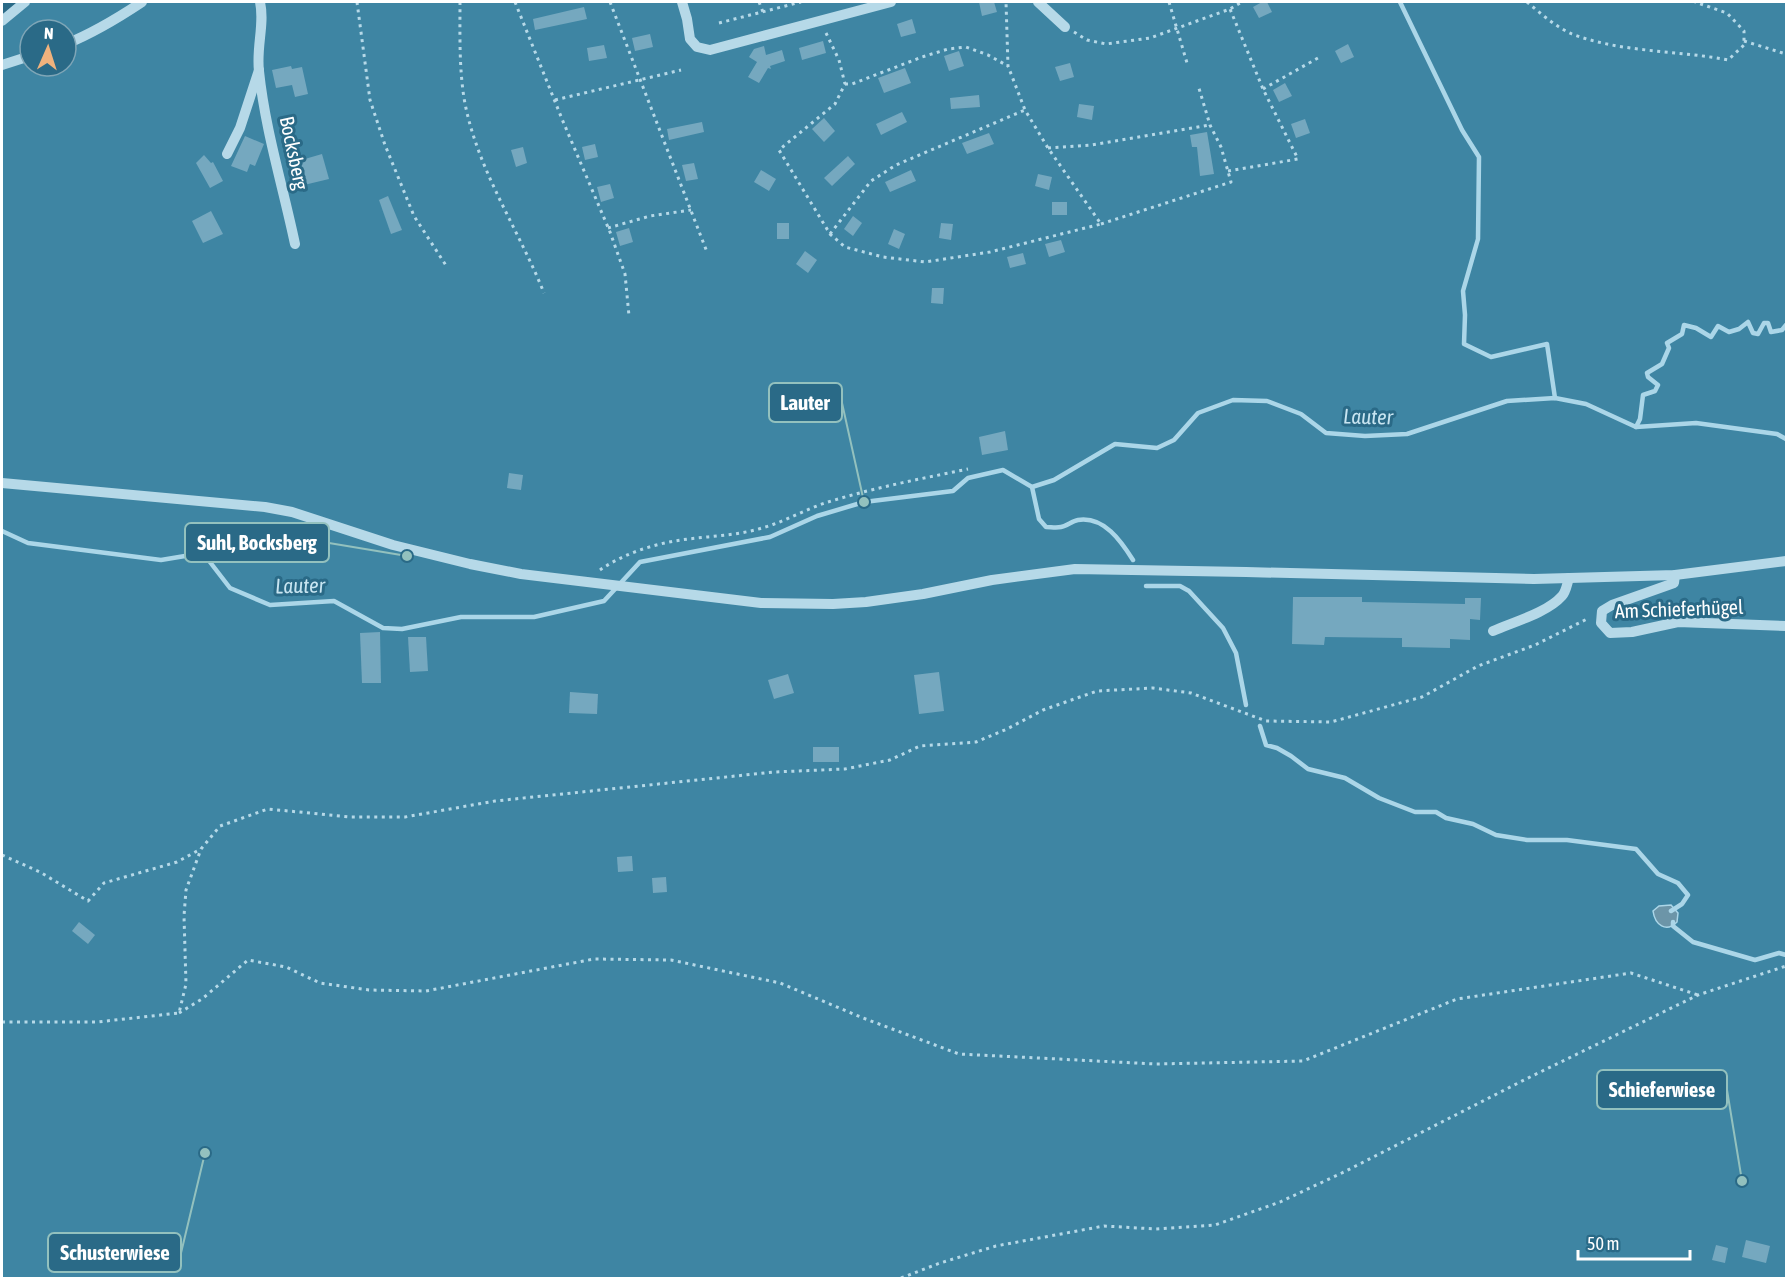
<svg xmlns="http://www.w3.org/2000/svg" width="1788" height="1280" font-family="'Asap Condensed',sans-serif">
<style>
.green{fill:#3e85a3;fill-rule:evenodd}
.water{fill:#6c95a8;stroke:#abd6e8;stroke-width:1.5}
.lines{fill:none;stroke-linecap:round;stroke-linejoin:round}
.stream{stroke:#abd6e8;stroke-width:4.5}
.building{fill:#75a8bf}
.path{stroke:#b6d9e8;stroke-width:3;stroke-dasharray:3 4.5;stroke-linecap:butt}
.minor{stroke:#b6d9e8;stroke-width:10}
.labels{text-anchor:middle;stroke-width:6;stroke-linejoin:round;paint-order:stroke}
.street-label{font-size:20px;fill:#fff;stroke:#2a6a87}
.water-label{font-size:21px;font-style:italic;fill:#c8e5f1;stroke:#2a6a87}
.leader{fill:none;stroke:#93c1be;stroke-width:2}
.callout-dot{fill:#93c1be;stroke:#2a6a87;stroke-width:2}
.callout{fill:#2a6a87;stroke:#93c1be;stroke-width:2}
.callout-label{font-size:21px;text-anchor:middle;font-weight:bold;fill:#fff}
</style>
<rect width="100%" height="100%" fill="#2a6a87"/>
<path class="green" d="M25,2h1761v1276h-1784v-1257zM30,30h36v36h-36z"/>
<path class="water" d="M1671,905l7,8 -1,9c-11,11 -22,3 -24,-11l6,-5z"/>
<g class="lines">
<g class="stream">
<path d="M1400,2l62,128 17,27 -1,82 -15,52 2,24 -1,29 27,13 56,-13 8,54"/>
<path d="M1636,427l4,-8 3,-24 12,-4 3,-6 -10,-8 -1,-4 15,-9 7,-16 -2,-5 15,-9 2,-9 12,3 15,9 7,-11 11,6 10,-3 9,-7 5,11 5,1 6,-11h4l3,9 11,-2 4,-5"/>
<path d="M1032,487l7,32 7,8c5,0 10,1 15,0 6,-1 11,-6 17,-7 26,-4 43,21 55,40"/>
<path d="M2,531l26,12 133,17 42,-7 27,35 40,17 64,-4 49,27 19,1 59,-12h73l70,-16 36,-39 130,-25 47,-21 47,-14 89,-11 15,-13 35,-8 29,17 22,-7 61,-36 42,4 17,-8 24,-27 35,-13 34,1 34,13 25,19 39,3 42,-2 100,-33 48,-3 31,6 50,23 60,-4 81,11 9,5"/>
<path d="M1146,586h34l9,5 34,37 13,25 10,52"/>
<path d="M1260,726l6,19 11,3 14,8 17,13 37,9 34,20 36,14h21l10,6 27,6 23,11 31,5h40l69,9 22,25 20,9 10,12 -6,9 -11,7"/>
<path d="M1673,922v4l20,16 62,18 24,-7 7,2"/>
</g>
</g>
<g class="building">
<path d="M979,2h15l3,10 -15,4z"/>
<path d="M1262,2h5l5,10 -13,6 -6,-11z"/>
<path d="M584,7l3,12 -52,11 -2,-11z"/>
<path d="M912,19l4,14 -15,4 -4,-13z"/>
<path d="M650,34l3,13 -18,4 -3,-13z"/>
<path d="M823,41l3,12 -24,7 -3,-12z"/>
<path d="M1348,44l6,13 -13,6 -6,-12z"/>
<path d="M604,45l3,13 -18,3 -2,-13z"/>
<path d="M764,46l2,9 16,-5 3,11 -15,5 1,3 -3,-1 -9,15 -11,-6 9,-15 -8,-5 5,-8z"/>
<path d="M959,51l5,15 -15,5 -5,-15z"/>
<path d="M1070,63l4,14 -14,4 -5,-14z"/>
<path d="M291,66l1,3 10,-2 6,27 -13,3 -3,-12 -16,3 -4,-18z"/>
<path d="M905,68l6,15 -27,10 -6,-15z"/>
<path d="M1285,83l7,13 -13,6 -6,-12z"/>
<path d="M979,95l1,12 -29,2 -1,-11z"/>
<path d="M1079,104l15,2 -2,14 -15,-3z"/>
<path d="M902,112l5,10 -26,13 -5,-11z"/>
<path d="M824,118l11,13 -11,11 -12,-13z"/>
<path d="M1305,119l5,14 -14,5 -5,-14z"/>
<path d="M702,122l2,10 -35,8 -2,-11z"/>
<path d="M1207,132l7,42 -14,2 -3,-29h-5l-2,-12z"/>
<path d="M989,133l5,11 -27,10 -5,-11z"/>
<path d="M245,136l19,8 -9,22 -5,-2 -3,8 -16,-6z"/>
<path d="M595,144l3,13 -13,3 -3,-13z"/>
<path d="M523,147l4,16 -11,4 -5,-17z"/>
<path d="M322,154l7,25 -25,6 -6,-24z"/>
<path d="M204,155l7,8 2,-1 10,19 -13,7 -14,-25z"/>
<path d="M848,156l7,8 -23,22 -8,-8z"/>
<path d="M694,163l4,16 -12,2 -4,-16z"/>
<path d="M761,170l15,9 -7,12 -15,-9z"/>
<path d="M911,170l5,11 -26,11 -5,-10z"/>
<path d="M1038,174l14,3 -3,13 -14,-4z"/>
<path d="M610,184l4,14 -13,4 -4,-15z"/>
<path d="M388,196l14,34 -11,4 -12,-34z"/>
<rect x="1052" y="202" width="15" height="13"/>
<path d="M211,211l12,23 -20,9 -11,-22z"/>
<path d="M853,216l9,7 -9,13 -9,-7z"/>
<rect x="777" y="223" width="12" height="16"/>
<path d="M941,223l12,1 -2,16 -12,-2z"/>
<path d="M629,228l4,14 -13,4 -4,-14z"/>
<path d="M894,229l11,5 -6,15 -11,-5z"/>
<path d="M1061,240l4,12 -16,5 -4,-13z"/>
<path d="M805,251l12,9 -9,13 -12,-9z"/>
<path d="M1023,253l3,11 -16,4 -3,-11z"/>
<path d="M932,288h12l-1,16 -12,-1z"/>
<path d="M1005,431l3,19 -26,5 -3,-18z"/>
<path d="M509,473l14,2 -2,15 -14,-2z"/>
<path d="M1293,597h69v5l103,2v-6h16l-1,22 -10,-1v21l-20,-1v9l-48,-1v-9l-77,-1 -1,8 -32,-1z"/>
<path d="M380,632l1,51h-19l-2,-50z"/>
<path d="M408,637h18l2,34 -18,1z"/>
<path d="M939,672l5,39 -25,3 -5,-39z"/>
<path d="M788,674l6,19 -20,6 -6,-19z"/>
<path d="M570,692l28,2 -1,20 -28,-1z"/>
<rect x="813" y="747" width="26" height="15"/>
<path d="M632,856l1,15 -15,1 -1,-15z"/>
<path d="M666,877l1,15 -14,1 -1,-15z"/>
<path d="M79,922l16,13 -7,9 -16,-13z"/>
<path d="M1746,1240l24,6 -4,17 -24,-6z"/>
<path d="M1716,1245l12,3 -3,15 -13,-3z"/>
</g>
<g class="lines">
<g class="path">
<path d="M357,2l13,98 15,45 29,71 33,51"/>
<path d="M460,2c0,31 -1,64 4,96 12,70 54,130 80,195"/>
<path d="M515,2l47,117 48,113 15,42 4,42"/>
<path d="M610,2l97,250"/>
<path d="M759,2l4,10"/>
<path d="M1169,2l18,61"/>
<path d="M1527,2c13,11 29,25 45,32 50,19 105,16 156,26l16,-15v-14l-17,-18 -32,-11"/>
<path d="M719,23l82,-21"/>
<path d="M1074,32l13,8 19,4 44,-6 80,-29 12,-7"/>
<path d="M826,33l13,27 6,24 -10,20 -56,46 51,84 15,13 38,10 42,5 65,-10 111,-28 -53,-76 -23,-38 -17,-44 -2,-64"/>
<path d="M1744,41l42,13"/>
<path d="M845,84h7l70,-27 26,-8 18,-2 22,8 20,11"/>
<path d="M1263,89l55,-31"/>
<path d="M555,100l126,-30"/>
<path d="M1048,148l44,-3 118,-20"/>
<path d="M1228,171l70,-12 -35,-70 -33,-80"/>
<path d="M1101,224l130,-42 -10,-35 -11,-22 -12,-40"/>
<path d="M608,228l42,-12 41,-6"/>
<path d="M830,234l41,-53 25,-16 129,-55"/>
<path d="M600,570c23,-16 53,-26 81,-30 27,-4 55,-4 81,-12 22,-6 42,-18 63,-25 47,-15 95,-24 143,-34"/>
<path d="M2,855l38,17 48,29 16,-18 73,-21 22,-12"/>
<path d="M179,1013l23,-14 46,-39 38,7 34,16 49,7 57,1 168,-32 77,1 109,23 83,35 96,36 197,10 147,-3 154,-62 174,-26 67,22"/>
<path d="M2,1022h95l82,-9 7,-29 -2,-68 2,-26 15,-41 19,-23 48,-17 82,8h55l90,-16 279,-29 71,-3 45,-9 30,-14 56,-4 31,-13 36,-19 54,-19 56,-3 38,5 75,28 65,1 91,-25 56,-31 57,-21 54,-27"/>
<path d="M901,1278l39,-15 56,-17 108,-20 52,3 59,-4 65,-23 64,-30 182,-93 172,-84 88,-29"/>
</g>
<g class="minor">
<path d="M260,2c5,22 -4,45 -1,69 6,58 24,116 36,173"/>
<path d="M682,2l5,17 3,20 7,8 13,3 181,-48"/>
<path d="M1038,2l27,25"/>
<path d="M2,21l23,-19"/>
<path d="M66,44c27,-11 52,-26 76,-42"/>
<path d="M2,65l28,-9"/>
<path d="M227,154l13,-26 19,-58"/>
<path d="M2,483l263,24 27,5 101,33 77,19 51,10 240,29 72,1 33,-2 57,-8 69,-14 83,-11 171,3 288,7 141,-4 111,-14"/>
<path d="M1675,575l-1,8 -62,22 -10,6 -1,12 9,10 22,-1 46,-10 108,4"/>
<path d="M1493,631c20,-9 54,-18 69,-35 4,-4 5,-12 7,-18"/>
</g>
</g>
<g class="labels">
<g class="street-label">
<text transform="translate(294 153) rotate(78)" y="7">Bocksberg</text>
<text transform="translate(1679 609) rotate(-2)" y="7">Am Schieferhügel</text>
</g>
<g class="water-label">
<text transform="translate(1368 417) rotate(1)" y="7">Lauter</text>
<text transform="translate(300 586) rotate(-1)" y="7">Lauter</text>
</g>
</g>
<path class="leader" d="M864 502L842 403M407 556L329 543M1742 1181L1727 1090M205 1153L181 1253"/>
<g class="callout-dot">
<circle cx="864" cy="502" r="6"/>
<circle cx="407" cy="556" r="6"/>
<circle cx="1742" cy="1181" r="6"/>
<circle cx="205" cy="1153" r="6"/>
</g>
<g class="callout">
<rect x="769" y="383" width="73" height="39" rx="6"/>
<rect x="185" y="523" width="144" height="39" rx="6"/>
<rect x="1597" y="1070" width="130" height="39" rx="6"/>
<rect x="48" y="1233" width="133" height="39" rx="6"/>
</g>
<g class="callout-label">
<text x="805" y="410">Lauter</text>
<text x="257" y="550">Suhl, Bocksberg</text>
<text x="1662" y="1097">Schieferwiese</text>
<text x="115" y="1260">Schusterwiese</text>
</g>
<rect width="1788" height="1280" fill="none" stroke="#ffffff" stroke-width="6"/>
<g transform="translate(48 48) rotate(3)"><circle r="28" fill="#2a6a87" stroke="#7fa6b7" stroke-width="1.5"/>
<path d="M0-4.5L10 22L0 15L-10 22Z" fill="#efb27d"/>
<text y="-9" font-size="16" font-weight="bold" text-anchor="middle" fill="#ffffff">N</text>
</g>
<path d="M1578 1250v9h112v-9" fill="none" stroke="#ffffff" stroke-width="3"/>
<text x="1587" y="1250" font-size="18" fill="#ffffff" stroke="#2a6a87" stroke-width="4.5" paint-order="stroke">50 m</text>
</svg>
